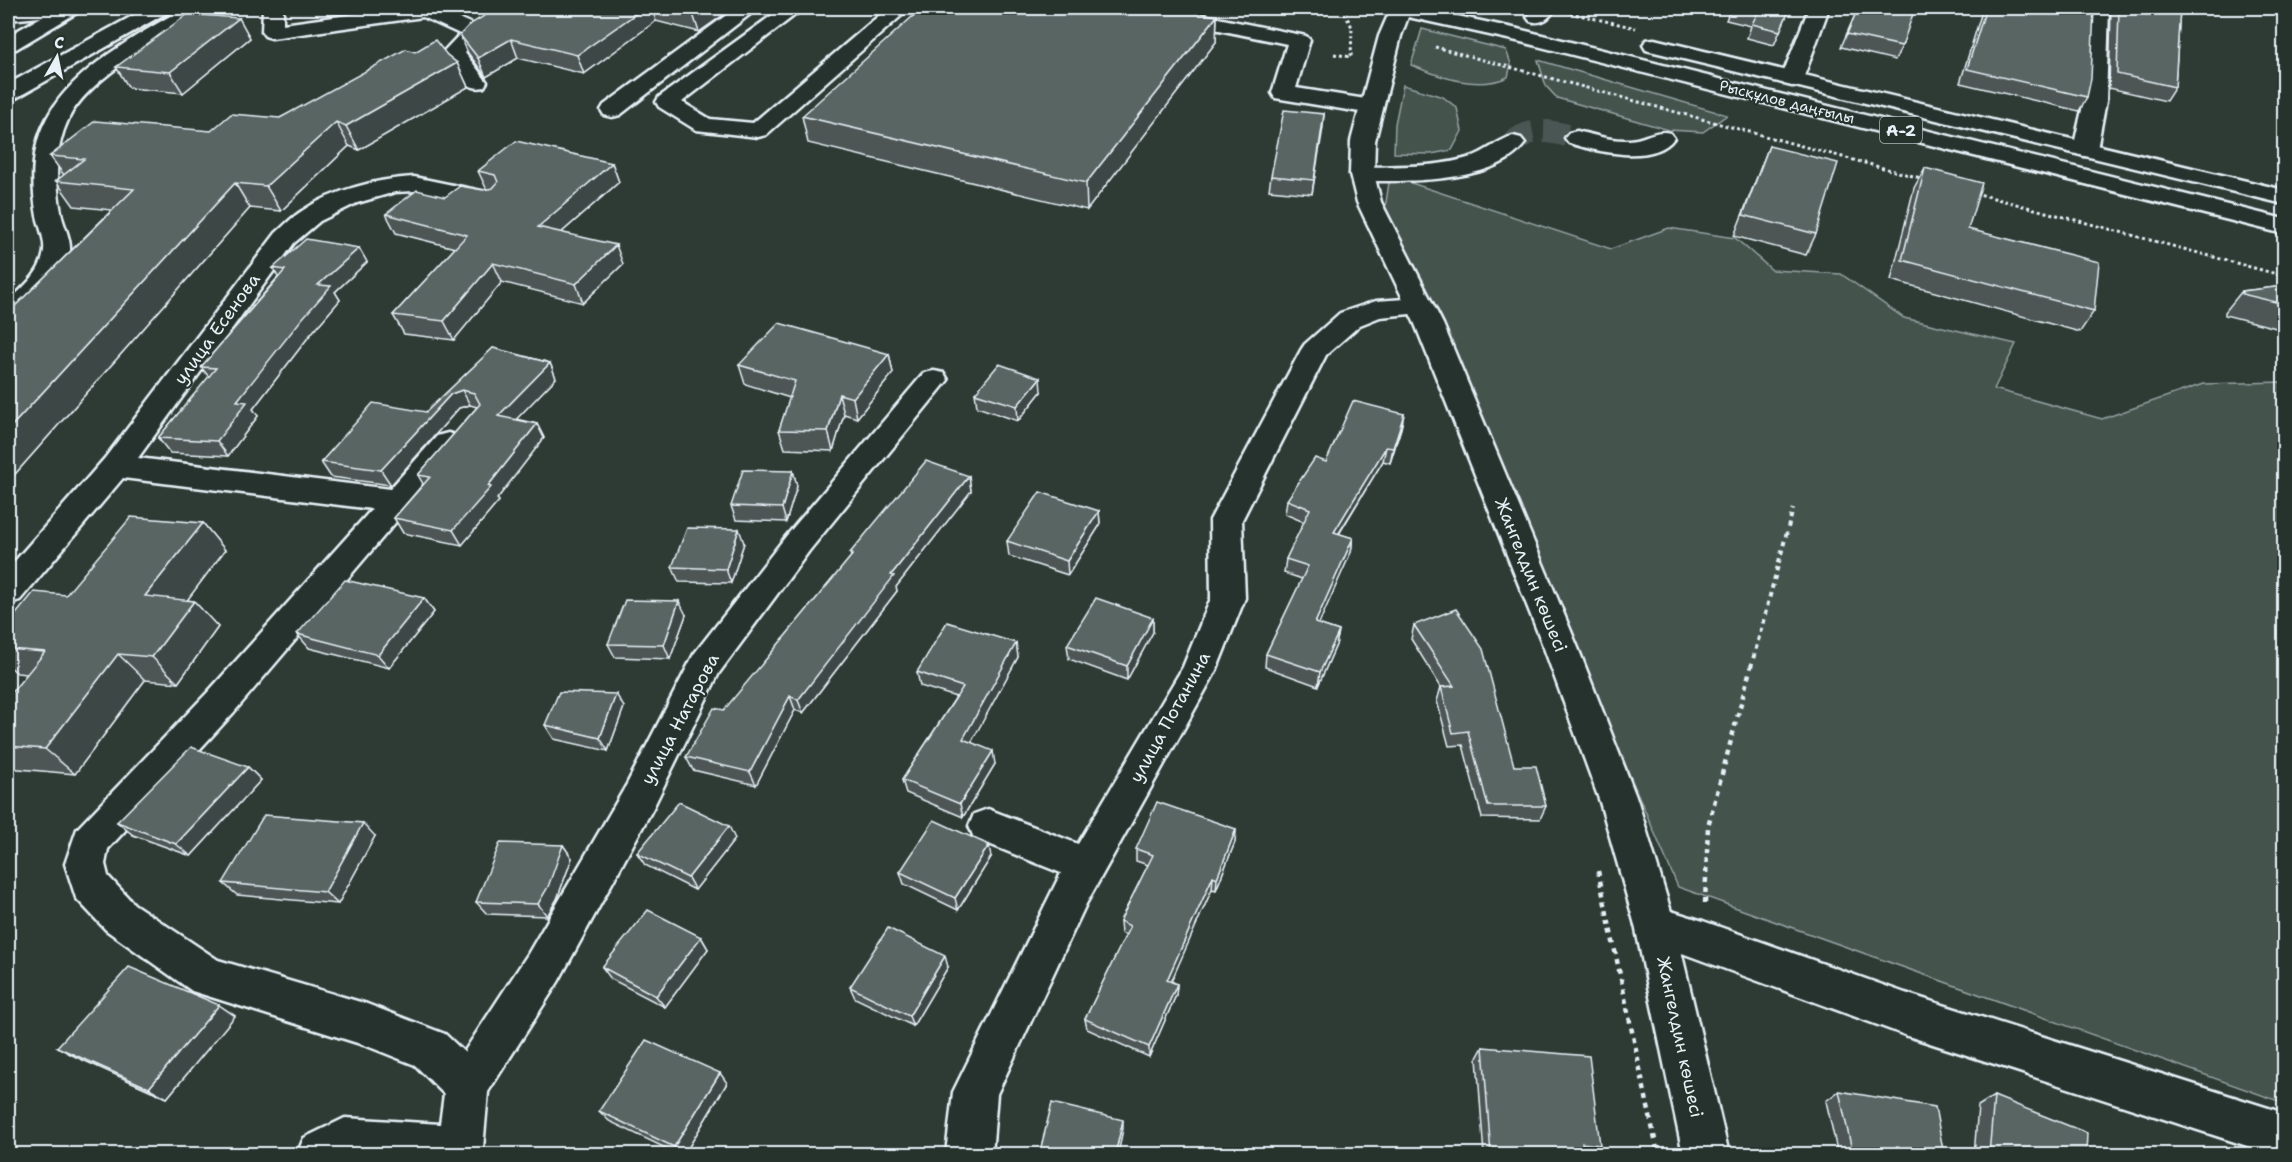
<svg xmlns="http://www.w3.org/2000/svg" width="2292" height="1162" font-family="'Shantell Sans',sans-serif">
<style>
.green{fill:#45524e;stroke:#96a2a3;stroke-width:1.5}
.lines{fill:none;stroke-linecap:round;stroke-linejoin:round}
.minor-tunnel{stroke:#4a5652;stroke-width:23;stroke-dasharray:23 11;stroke-linecap:butt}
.minor-casing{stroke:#e8f1f8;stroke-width:5}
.major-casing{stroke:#e8f1f8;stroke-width:5}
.path-far2{stroke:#e8f1f8;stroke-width:3;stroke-dasharray:3 3;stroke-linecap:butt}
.path-far1{stroke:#e8f1f8;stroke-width:4;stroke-dasharray:4.5 4.5;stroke-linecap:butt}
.path{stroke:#e8f1f8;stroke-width:4.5;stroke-dasharray:5 5;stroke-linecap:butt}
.minor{fill:#26332d;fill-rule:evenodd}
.major{fill:#26332d;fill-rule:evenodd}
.wall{fill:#4d5755;stroke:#e8f1f8;stroke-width:1.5}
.shaded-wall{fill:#3e4745;stroke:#e8f1f8;stroke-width:1.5}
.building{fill:#596563;stroke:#e8f1f8;stroke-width:1.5}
.labels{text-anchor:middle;stroke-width:4.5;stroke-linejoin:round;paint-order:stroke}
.far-street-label{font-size:15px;fill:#e8f1f8;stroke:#26332d}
.shield{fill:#26332d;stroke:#aeb8bb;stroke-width:1.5}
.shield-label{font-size:16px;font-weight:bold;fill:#e8f1f8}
.street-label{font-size:18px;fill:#e8f1f8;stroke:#26332d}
</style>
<rect width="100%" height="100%" fill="#2e3b35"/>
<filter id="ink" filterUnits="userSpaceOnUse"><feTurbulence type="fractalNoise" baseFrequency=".0167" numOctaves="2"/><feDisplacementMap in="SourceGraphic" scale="12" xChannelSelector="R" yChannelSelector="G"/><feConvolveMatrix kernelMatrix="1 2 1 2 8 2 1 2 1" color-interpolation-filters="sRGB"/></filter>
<g filter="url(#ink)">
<g class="green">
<path d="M1422,29l84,21 5,14 -3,13c-31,14 -68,0 -97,-12z"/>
<path d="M1538,60l189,55 -24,17 -34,-2 -112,-32 -11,-12z"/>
<path d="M1403,85l40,12 14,11 5,23 -10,19 -21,4 -37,-1 1,-29z"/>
<path d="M1390,176l221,73 58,-21 66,10 37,32 69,4 63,44 112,26 -22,45 108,30 101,-35 81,-2v721l-606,-216 -293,-678z"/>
</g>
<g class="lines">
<path class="minor-tunnel" d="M1513,143c18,-18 42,-11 64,-5"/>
<defs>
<g id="minor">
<path d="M57,8h24l-3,4 -62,37 -8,1v-14z"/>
<path d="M147,8h24l-3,4 -152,86 -8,2v-16z"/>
<path d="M184,8h24l-3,4c-39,24 -116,65 -136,106 -15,30 -14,67 -7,99 3,12 11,26 7,40 -4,17 -19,32 -30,45 -10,10 -18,22 -31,24v-24c13,-13 31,-27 35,-46 4,-13 -3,-27 -6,-40 -6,-32 -6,-69 10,-98 25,-49 91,-83 137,-110z"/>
<path d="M263,8h20v16l116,-16h37l45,20 3,4 -19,21 22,29 -3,5c-20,5 -32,-19 -42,-34l18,-19 -37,-17 -151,21 -7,-2 -3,-4z"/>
<path d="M736,8h22l-138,107 -8,2 -8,-2 -3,-5 3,-5z"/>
<path d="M782,8h22l-122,94 28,17 43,4 135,-115h22l-144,127 -8,2 -62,-7 -37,-23 -3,-5 3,-5z"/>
<path d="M1131,8h38l137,28 4,4 -14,48 76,12 8,2 3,5 -3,5 -8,2 -97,-16 -3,-5 15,-49 -146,-30 -7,-2z"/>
<path d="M1535,8h21c-7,10 -13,17 -26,13l-3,-4z"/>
<path d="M1809,8h20l-26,71 -3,5 -8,2 -8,-2 -3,-5z"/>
<path d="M2089,8h20l-3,93 -9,48 -4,5 -8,2 -8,-2 -4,-5 11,-48z"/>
<path d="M1577,131c17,4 34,10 52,9 15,0 26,-11 41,-7l4,5c-20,28 -79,13 -105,5l-4,-5 4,-5z"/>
<path d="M1513,136l8,2 4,5c-28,41 -119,38 -163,38l-9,-2 -3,-5 3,-5 9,-2c36,-1 74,1 109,-10 15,-5 27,-17 42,-21z"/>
<path d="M414,177l87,18 3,5 -3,5 -9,2 -78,-16 -19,1 -38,11 -37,18 -26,22 -156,215 252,31 47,-53 11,-3 11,3 4,7 -229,269 -126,137 -3,15 3,12 26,28 84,56 149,44 78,30 19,18 64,-98 99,-170 67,-130 93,-119 137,-162 10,-2 10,2 4,7 -139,171 -90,122 -66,135 -95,174 -70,110 -5,56 2,6h-188l7,-16 41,-20 95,6 4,-30 -29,-29 -48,-19 -175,-55 -86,-61 -30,-32 -11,-34 12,-35 131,-137 164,-183 -249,-31 -103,122 -12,4v-35l97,-111 171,-225c8,-7 16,-16 26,-22 31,-21 75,-32 112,-34z"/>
<path d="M1420,298l10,2 3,6 -3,6 -50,5 -20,8 -34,30 -84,165 3,78 -29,73 -130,233 -89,190 -5,60h-46l7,-62 108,-219 -87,-35 -5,-12 5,-12 14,-5 90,35 105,-177 28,-69 -1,-78 91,-170 4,-6 35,-31 36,-12z"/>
<path d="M1655,906l48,15 202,72 379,120v41h-12l-367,-119 -264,-97 -6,-13 6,-13z"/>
</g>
<g id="major">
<path d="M8,8h74l-3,4 -7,2 -64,6z"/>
<path d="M1384,8h36l98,21 766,190v15l-767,-193 -109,-24 -7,19 -26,105 -1,33 7,28 62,122 135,324 60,154 37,123 54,229h-46l-48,-229 -35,-123 -56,-154 -129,-324 -58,-122 -7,-28 1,-33 28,-105 10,-23z"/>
<path d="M1654,39l630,151v14l-638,-154 -3,-5 3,-5z"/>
</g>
</defs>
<use href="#minor" class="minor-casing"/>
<use href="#major" class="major-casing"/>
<g class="path-far2">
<path d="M1570,13l66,15"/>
<path d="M1435,47l489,132"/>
<path d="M1334,54l17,3 1,-30 -7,-13"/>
<path d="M1975,193l309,83"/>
</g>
<path class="path-far1" d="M1751,667l42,-158"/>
<g class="path">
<path d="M1598,871l60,283"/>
<path d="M1705,903l3,-77 43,-160"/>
</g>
<use href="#minor" class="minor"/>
<use href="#major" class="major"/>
</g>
<g class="wall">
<path d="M497,8h236l-34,24 -43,-11 -72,53 -66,-16 -32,19 -18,-24 -8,-18z"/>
<path d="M1731,8h59l-16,37 -27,-7 4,-12 -25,-6z"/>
<path d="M1858,8l44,38 -7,14 -54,-13z"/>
<path d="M1983,8h111l-7,89 -8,14 -119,-28z"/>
<path d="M2111,8h69l-5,79 -9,14 -57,-13z"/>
<path d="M1217,16l-1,26 -129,168 -279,-67 -6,-27z"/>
<path d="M239,18l11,20 -67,55 -54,-5 -13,-21z"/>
<path d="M415,52l32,3 10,8 11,24 -109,63 -10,-4 -68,65 -31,-3 -242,274v-169l104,-103 -38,-4 -18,-25 8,-6 -14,-19 161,-25 69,-13z"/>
<path d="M1324,114l-12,80 -43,-4 2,-14z"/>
<path d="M1769,146l47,88 -10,21 -72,-19z"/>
<path d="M612,163l7,19 -58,51 62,31 -40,39 -81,-21 -48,58 -50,-6 -11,-19 62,-67 -59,-15 -10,-19 59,-17 42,-7 -9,-19z"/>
<path d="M1925,168l43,61 126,82 -14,21 -189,-52 23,-92z"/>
<path d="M359,248l8,14 -32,30 5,8 -30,35 -57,74 5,7 -30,40 -58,-3 -12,-15 51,-61 -8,-10 77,-90 -5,-9z"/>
<path d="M2284,286v44l-59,-15v-3l17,-21z"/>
<path d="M493,348l57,15 6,15 -40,41 21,5 7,14 -47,61 2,2 -37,44 -59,-12 -9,-15 29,-34 -5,-9 59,-68 -7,-2 -11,3 -68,77 -60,-8 -10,-15 105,-50z"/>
<path d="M889,354l4,19 -36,45 -13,-4 -11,37 -48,-2 -6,-19 11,-32 -45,-14 -6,-19z"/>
<path d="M1041,392l-23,29 -41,-14 -2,-14z"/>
<path d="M1404,414l-3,14 -11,35 -7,-2 -44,73 14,4 -2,14 -33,72 21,7 -3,14 -18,41 -53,-19 1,-13 36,-75 -18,-6 2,-14 18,-37 -19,-8 2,-14 39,-38z"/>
<path d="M793,471l4,15 -11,36 -50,-2 -5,-14z"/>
<path d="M969,476l2,15 -75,96 1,4 -94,122 -8,-3 -39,75 -63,-15 -7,-13 165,-200 -1,-4z"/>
<path d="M1099,511l1,14 -32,50 -59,-19 -2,-15z"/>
<path d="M203,523l22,27 -38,50 7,1 24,26 -40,56 -33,-3 -70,94 -67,-6v-71l19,-23 -10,-1 -9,-8v-41l58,-29z"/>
<path d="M744,543l-13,40 -52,-1 -7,-15z"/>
<path d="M424,598l10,14 -45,56 -80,-20 -12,-14z"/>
<path d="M686,615l-16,44 -55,-2 -7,-13z"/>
<path d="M1153,618v14l-26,48 -58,-21 -2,-14z"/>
<path d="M1414,625l100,141 32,40 -6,13 -58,-1 -19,-73 -14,1 -12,-45 4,-14 -30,-48z"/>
<path d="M1016,643l2,14 -47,85 24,22 -32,53 -57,-24 -4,-13 54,-83 -36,-11 -3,-14z"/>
<path d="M624,707l-16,44 -54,-12 -9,-14z"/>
<path d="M248,767l13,13 -70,76 -58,-21 -16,-13z"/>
<path d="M1236,829l-1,13 -19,48 -4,-1 -41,92 6,3 -1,11 -27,62 -62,-28 -2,-10 41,-84 -5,-2 -1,-12 28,-56 -12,-4v-12z"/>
<path d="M375,836l-37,68 -101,-9 -14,-12z"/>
<path d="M735,839l-40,51 -50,-25 -8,-12z"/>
<path d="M563,845l9,13 -15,41 -10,17 -60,-2 -11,-12z"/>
<path d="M991,857l-33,53 -54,-26 -4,-12z"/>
<path d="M701,937l7,12 -43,58 -54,-28 -9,-12z"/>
<path d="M948,967l-35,59 -58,-28 -5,-11z"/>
<path d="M219,1005l16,11 -68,82 -91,-41 -19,-10z"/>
<path d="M1483,1047l117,98 -8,9 -8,-1v2h-100l-7,-97z"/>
<path d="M727,1083l-43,72h-4l-71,-34 -10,-10z"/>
<path d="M1839,1091l105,64h-106l-12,-54z"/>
<path d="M1994,1096l92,59h-112l4,-49z"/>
</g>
<g class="shaded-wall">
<path d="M644,8h8l4,13 -72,53 -7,-19z"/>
<path d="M702,8h31l-34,24 -6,-18z"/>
<path d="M1217,16l-1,26 -129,168 -1,-27z"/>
<path d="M239,18l11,20 -67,55 -13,-21z"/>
<path d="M511,39l7,19 -32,19 -8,-19z"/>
<path d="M457,63l11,24 -109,63 -13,-24z"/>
<path d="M1324,114l-1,14 -11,66 2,-14z"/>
<path d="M336,122l13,24 -68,65 -15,-25z"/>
<path d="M612,163l7,19 -73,64 -8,-19z"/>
<path d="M235,183l15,25 -242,274v-52z"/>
<path d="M616,245l7,19 -40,39 -7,-19z"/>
<path d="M359,248l8,14 -32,30 5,8 -30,35 -57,74 5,7 -30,40 -11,-15 20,-40 81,-116z"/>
<path d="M493,263l9,19 -48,58 -10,-19z"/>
<path d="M889,354l4,19 -36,45 -4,-20z"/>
<path d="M550,363l6,15 -50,52 -8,-14z"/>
<path d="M1040,378l1,14 -23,29 -1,-15z"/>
<path d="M462,390l8,15 -11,3 -68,77 -10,-15 70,-76z"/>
<path d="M839,394l5,20 -11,37 -5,-20z"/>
<path d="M1404,414l-3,14 -11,35 3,-15z"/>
<path d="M537,424l7,14 -47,61 2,2 -37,44 -9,-15z"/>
<path d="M1386,447l-3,14 -52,85 3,-14z"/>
<path d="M793,471l4,15 -11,36 -4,-14z"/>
<path d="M969,476l2,15 -75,96 1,4 -94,122 -5,-13 93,-125z"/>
<path d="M1099,511l1,14 -32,50 -1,-14z"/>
<path d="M203,523l22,27 -55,73 -25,-27z"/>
<path d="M739,529l5,14 -13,40 -5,-14z"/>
<path d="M1353,538l-2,14 -38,85 2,-14z"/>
<path d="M424,598l10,14 -45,56 -11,-13z"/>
<path d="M194,601l24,26 -40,56 -26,-26z"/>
<path d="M679,601l7,14 -16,44 -6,-14z"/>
<path d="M1153,618v14l-26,48v-14z"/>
<path d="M1339,631l-3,14 -18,41 2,-14z"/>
<path d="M1016,643l2,14 -52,95 -3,-13z"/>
<path d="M118,654l27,26 -70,94 -30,-25z"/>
<path d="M616,694l8,13 -16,44 -8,-13z"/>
<path d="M790,696l5,14 -39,75 -6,-13z"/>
<path d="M993,751l2,13 -32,53 -3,-13z"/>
<path d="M248,767l13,13 -70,76 -15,-12z"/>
<path d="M363,823l12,13 -37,68 -13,-12z"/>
<path d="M729,826l6,13 -40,51 -7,-12z"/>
<path d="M1236,829l-1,13 -19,48 1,-12z"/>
<path d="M563,845l9,13 -15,41 -10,17 -9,-12z"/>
<path d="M989,845l2,12 -33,53 -3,-12z"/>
<path d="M1213,876l-1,13 -45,102v-11z"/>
<path d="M701,937l7,12 -43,58 -9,-11z"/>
<path d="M945,956l3,11 -35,59 -4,-10z"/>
<path d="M1177,984l-1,11 -27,62v-10z"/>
<path d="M219,1005l16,11 -68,82 -18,-10z"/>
<path d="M720,1073l7,10 -43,72h-3l-7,-8z"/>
<path d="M1123,1120v9l-5,26h-3z"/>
</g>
<g class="building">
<path d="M497,8h147l-67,47 -66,-16 -33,19 -18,-23 9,-10z"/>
<path d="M669,8h33l-9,6z"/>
<path d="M922,8h251l44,8 -131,167 -284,-67z"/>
<path d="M1736,8h54l-10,23 -28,-7 6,-12z"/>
<path d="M1858,8h57l-13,38 -55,-12z"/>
<path d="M1986,8h108l-3,71 -4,18 -120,-28z"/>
<path d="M2119,8h61l-5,79 -58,-13z"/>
<path d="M188,14l51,4 -69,54 -54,-5z"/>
<path d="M435,40l12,15 10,8 -111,63 -10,-4 -70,64 -31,-3 -227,247v-117l126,-124 -78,-8 28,-22 -34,-3 45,-35 116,10 20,-17 49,4 126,-69 9,3z"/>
<path d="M1284,110l40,4 -10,66 -43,-4z"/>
<path d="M516,141l96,22 -74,64 78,18 -40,39 -83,-21 -49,58 -51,-6 74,-80 -81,-21 31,-24 28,7 15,-11 23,4 10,-2 5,-6 -3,-7 -17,-4z"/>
<path d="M1769,146l69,17 -22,71 -73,-19z"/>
<path d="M1925,168l57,15 -14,46 131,33 -5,49 -192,-51z"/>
<path d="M306,239l53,9 -41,37 13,1 -30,34 -64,81 10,1 -30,39 -59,-3 58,-70 -15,-1 84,-97 -12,-2z"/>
<path d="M2284,286v18l-42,-10v-3z"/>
<path d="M779,323l110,31 -36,44 -14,-4 -11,37 -49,-1 16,-49 -56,-16z"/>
<path d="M493,348l57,15 -52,53 39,8 -49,62 3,1 -38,43 -59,-12 36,-41 -12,-2 62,-71 -6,-11 -12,-3 -11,4 -70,76 -60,-8 52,-59 53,9z"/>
<path d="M999,364l41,14 -23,28 -42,-13z"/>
<path d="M1353,401l51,13 -11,34 -7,-1 -52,85 19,6 -38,85 24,8 -19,41 -54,-18 42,-88 -22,-7 24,-50 -23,-9 28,-42 11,4z"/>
<path d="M926,461l43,15 -78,99 3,1 -96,124 -8,-4 -40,76 -64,-15 28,-49 10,2 129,-156 -3,-1z"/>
<path d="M743,470l50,1 -11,37 -51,-2z"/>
<path d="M1040,492l59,19 -32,50 -60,-20z"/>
<path d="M131,517l72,6 -58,73 49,5 -42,56 -34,-3 -73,95 -37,-3v-49l37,-45 -37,-3v-25l26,-32 32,3z"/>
<path d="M687,528l52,1 -13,40 -54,-2z"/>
<path d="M345,580l79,18 -46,57 -81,-21z"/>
<path d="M1096,598l57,20 -26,48 -60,-21z"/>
<path d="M625,600l54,1 -15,44 -56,-1z"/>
<path d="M1456,609l27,40 31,117h22l10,40h-58l-20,-75 -15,2 -12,-46 13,-1 -40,-61z"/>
<path d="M947,622l69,21 -53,96 30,12 -33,53 -58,-24 61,-93 -46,-15z"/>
<path d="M559,692l57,2 -16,44 -55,-13z"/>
<path d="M191,747l57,20 -72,77 -59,-22z"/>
<path d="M679,802l50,24 -41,52 -51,-25z"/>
<path d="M1157,802l79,27 -19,49 -4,-2 -46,104 10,4 -28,63 -64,-28 45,-93 -10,-5 33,-66 -17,-6z"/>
<path d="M264,815l99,8 -38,69 -102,-9z"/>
<path d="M934,820l55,25 -34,53 -55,-26z"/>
<path d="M500,843l63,2 -15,42 -10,17 -62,-2z"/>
<path d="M648,910l53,27 -45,59 -54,-29z"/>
<path d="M888,928l57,28 -36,60 -59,-29z"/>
<path d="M129,967l90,38 -70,83 -92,-41z"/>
<path d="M646,1040l74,33 -46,74 -75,-36z"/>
<path d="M1483,1047l106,9 11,89 -18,-2 2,12h-93z"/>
<path d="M1839,1091l96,16 9,48h-91z"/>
<path d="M1994,1096l93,37 -1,22h-97z"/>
<path d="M1052,1103l71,17 -8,35h-76z"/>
</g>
</g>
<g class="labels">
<g class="far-street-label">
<text transform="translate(1787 102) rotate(14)" y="5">Рысқұлов даңғылы</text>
</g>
<rect class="shield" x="1880" y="117" width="42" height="26" rx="4.5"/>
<g class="shield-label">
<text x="1901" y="136">A-2</text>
</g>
<g class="street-label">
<text transform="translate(217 329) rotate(-54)" y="6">улица Есенова</text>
<text transform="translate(1531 575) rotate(68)" y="6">Жангелдин көшесі</text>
<text transform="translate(1170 717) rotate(-61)" y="6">улица Потанина</text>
<text transform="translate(680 719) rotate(-62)" y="6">улица Натарова</text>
<text transform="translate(1680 1037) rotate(78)" y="6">Жангелдин көшесі</text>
</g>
</g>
<rect width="2292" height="1162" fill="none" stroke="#26332d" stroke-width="30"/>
<rect x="15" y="15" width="2262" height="1132" fill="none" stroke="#e8f1f8" stroke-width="2" filter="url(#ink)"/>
<g transform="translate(57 57) rotate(9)" stroke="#26332d" stroke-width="4.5" paint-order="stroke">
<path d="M0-4.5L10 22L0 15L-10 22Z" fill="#e8f1f8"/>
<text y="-9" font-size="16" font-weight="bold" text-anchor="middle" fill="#e8f1f8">С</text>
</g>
</svg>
